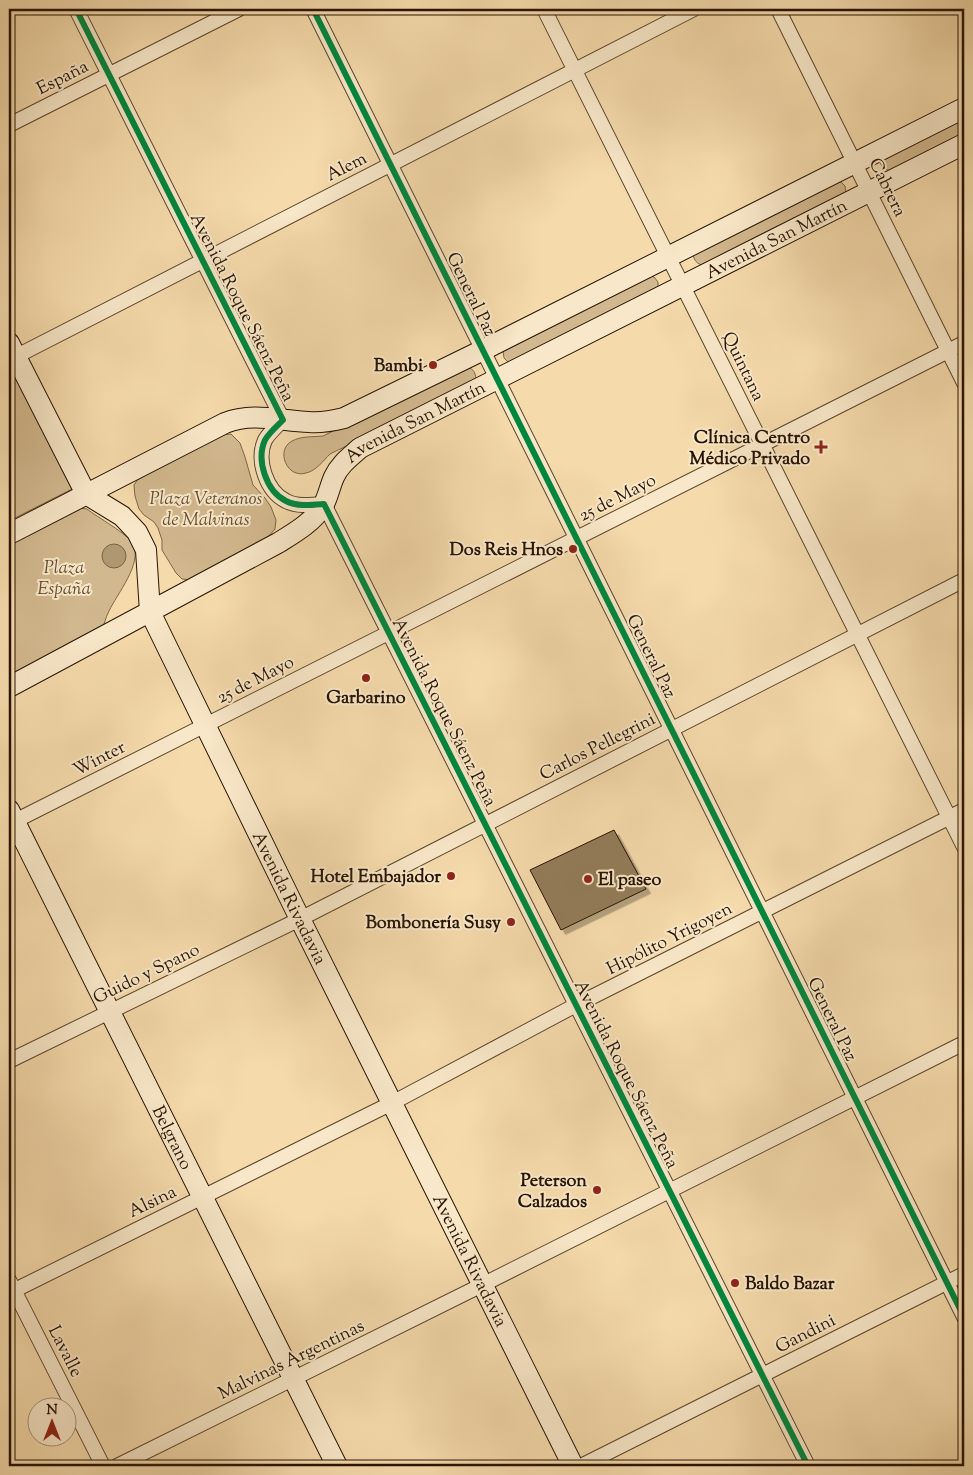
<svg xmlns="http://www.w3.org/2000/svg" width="973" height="1475" font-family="'Sorts Mill Goudy',serif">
<defs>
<filter id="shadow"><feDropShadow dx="4.5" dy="4.5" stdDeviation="0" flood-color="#0004"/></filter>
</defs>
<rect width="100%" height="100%" fill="#f5daab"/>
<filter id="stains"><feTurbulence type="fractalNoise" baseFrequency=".004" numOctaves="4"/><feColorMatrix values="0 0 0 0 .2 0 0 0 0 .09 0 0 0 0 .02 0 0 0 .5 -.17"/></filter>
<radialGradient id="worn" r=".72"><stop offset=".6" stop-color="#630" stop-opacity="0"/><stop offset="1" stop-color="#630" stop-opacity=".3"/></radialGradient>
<!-- green -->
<path fill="#d2b88e" stroke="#7d6648" d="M964,114V135L891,171C883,169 880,166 880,158Z
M834,181L841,182L845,186L846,193L703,266C697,263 694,261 693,254Z
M650,275L654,277L658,282V289L509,363L504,358L503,351Z
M10,367L72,489L9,521V368Z
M468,367C474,370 475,372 476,379L469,386L330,454C324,460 316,471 306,473C287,479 275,450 292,441C301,436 313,437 323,436L462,368Z
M231,434L240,443L245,457L253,485L265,498L271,507L276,520L275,529L267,538L192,580L182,579L176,573L162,550V540L158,528L154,522L144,515L139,509L135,496L134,485L138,479L219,435Z
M79,508L87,509C97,517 128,534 133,544C143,563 117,594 109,611C105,618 105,625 100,632L9,675V544Z"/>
<!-- water -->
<path fill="#af9772" stroke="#796345" d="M102 556a12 12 0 1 1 24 0a12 12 0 1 1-24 0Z"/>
<!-- building -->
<path fill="#937b5a" stroke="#281402" filter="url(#shadow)" d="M614,830L646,889L561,930L530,870Z"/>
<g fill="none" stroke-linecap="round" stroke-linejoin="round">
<defs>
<path id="minor" d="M76,9L283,420C277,426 269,433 265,440C256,460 266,491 286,501C297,507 312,505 324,504L808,1466
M313,9L964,1317
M544,9L964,847
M778,9L964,383
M9,125L239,9
M9,360L694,9
M9,824L964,343
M9,1061L300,919L964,580
M9,1280L103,1466
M9,1293L392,1103L576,1005L964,810
M117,1466L482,1285L964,1043
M581,1466L964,1274"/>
<g id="secondary">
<path id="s1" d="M9,343L86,494L122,516L137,532L146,550L150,612L300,919L573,1466"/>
<path d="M9,534L225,423C253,412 280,421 309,422C322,423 332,421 344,418L483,350L964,108"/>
<path id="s2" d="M9,687L278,543C294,533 312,523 323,506C328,497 330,486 334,477C340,464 350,457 360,448L964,144"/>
<path id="s3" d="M9,810L337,1466"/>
</g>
</defs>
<!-- minor casing -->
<use href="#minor" stroke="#5b462c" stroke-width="16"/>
<!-- secondary casing -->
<use href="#secondary" stroke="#281402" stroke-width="22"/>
<!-- minor -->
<use href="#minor" stroke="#f8e7c8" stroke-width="14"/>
<!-- secondary -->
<use href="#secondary" stroke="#f8e7c8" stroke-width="20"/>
<defs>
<path id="cycleway" d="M76,9L283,420C277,426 269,433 265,440C256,460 266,491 286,501C297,507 312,505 324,504L808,1466
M313,9L964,1317"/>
</defs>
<!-- cycleway casing -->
<use href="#cycleway" stroke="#f8e7c8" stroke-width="9"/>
<!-- cycleway -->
<use href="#cycleway" stroke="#00873e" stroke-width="6"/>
</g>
<!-- markers -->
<g fill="#8f2418" stroke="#f8e7c8" stroke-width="2">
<circle cx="433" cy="365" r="5"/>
<path d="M818.5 439.5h5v5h5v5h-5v5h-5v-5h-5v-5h5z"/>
<circle cx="573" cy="549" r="5"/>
<circle cx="366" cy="678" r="5"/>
<circle cx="451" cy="876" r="5"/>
<circle cx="588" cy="879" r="5"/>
<circle cx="511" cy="922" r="5"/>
<circle cx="597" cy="1190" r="5"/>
<circle cx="735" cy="1283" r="5"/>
</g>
<g text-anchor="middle" stroke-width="4" stroke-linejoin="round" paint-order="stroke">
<!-- street labels -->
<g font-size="18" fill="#281402" stroke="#f8e7c8">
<text transform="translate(62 77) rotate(-27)" y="6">España</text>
<text transform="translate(346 166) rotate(-27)" y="6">Alem</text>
<text transform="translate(888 187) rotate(64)" y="6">Cabrera</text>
<text dy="6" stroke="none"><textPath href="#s2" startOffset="900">Avenida San Martín</textPath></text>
<text transform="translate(472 294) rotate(64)" y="6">General Paz</text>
<text transform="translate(243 307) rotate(63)" y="6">Avenida Roque Sáenz Peña</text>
<text transform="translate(744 366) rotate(64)" y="6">Quintana</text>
<text dy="6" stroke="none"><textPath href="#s2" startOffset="495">Avenida San Martín</textPath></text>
<text transform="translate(617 497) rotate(-27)" y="6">25 de Mayo</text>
<text transform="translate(652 656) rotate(64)" y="6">General Paz</text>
<text transform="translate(255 679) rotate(-27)" y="6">25 de Mayo</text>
<text transform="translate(445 712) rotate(63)" y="6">Avenida Roque Sáenz Peña</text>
<text transform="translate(597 746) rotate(-27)" y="6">Carlos Pellegrini</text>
<text transform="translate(99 758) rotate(-27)" y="6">Winter</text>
<text dy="6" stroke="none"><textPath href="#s1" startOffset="634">Avenida Rivadavia</textPath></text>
<text transform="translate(669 938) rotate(-27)" y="6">Hipólito Yrigoyen</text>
<text transform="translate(146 973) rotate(-26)" y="6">Guido y Spano</text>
<text transform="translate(833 1019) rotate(64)" y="6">General Paz</text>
<text transform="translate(627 1074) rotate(63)" y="6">Avenida Roque Sáenz Peña</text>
<text dy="6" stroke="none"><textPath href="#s3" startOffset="366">Belgrano</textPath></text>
<text transform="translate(152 1201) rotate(-26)" y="6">Alsina</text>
<text dy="6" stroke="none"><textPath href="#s1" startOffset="1039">Avenida Rivadavia</textPath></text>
<text transform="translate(805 1333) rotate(-27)" y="6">Gandini</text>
<text transform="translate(66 1351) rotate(63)" y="6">Lavalle</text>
<text transform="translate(291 1359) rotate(-26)" y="6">Malvinas Argentinas</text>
</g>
<!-- poi labels -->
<g font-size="18" font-weight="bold" fill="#281402" stroke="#f8e7c8" text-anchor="end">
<text x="423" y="371">Bambi</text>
<text x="810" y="443">Clínica Centro<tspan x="810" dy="21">Médico Privado</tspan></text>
<text x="563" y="555">Dos Reis Hnos</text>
<text x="366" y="703" text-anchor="middle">Garbarino</text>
<text x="441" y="882">Hotel Embajador</text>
<text x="598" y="885" text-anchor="start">El paseo</text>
<text x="501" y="928">Bombonería Susy</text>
<text x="587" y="1186">Peterson<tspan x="587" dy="21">Calzados</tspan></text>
<text x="745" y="1289" text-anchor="start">Baldo Bazar</text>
</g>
<!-- park labels -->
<g font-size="18" font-style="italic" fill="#644d33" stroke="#f8e7c8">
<text x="206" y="504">Plaza Veteranos<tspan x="206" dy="21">de Malvinas</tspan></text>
<text x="64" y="573">Plaza<tspan x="64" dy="21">España</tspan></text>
</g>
</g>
<!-- margin -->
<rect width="973" height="1475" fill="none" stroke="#f5daab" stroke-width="30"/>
<rect x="10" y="10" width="953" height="1455" fill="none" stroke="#281402" stroke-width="2.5"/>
<rect x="15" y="15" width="943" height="1445" fill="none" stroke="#281402"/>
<!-- north arrow -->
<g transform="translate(52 1422)"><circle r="24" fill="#f8e7c8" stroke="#a59379"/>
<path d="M0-4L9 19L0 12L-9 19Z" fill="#8f2418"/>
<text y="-8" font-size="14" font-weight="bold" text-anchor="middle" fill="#281402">N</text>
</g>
<rect width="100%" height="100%" filter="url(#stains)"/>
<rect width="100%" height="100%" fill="url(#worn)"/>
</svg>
